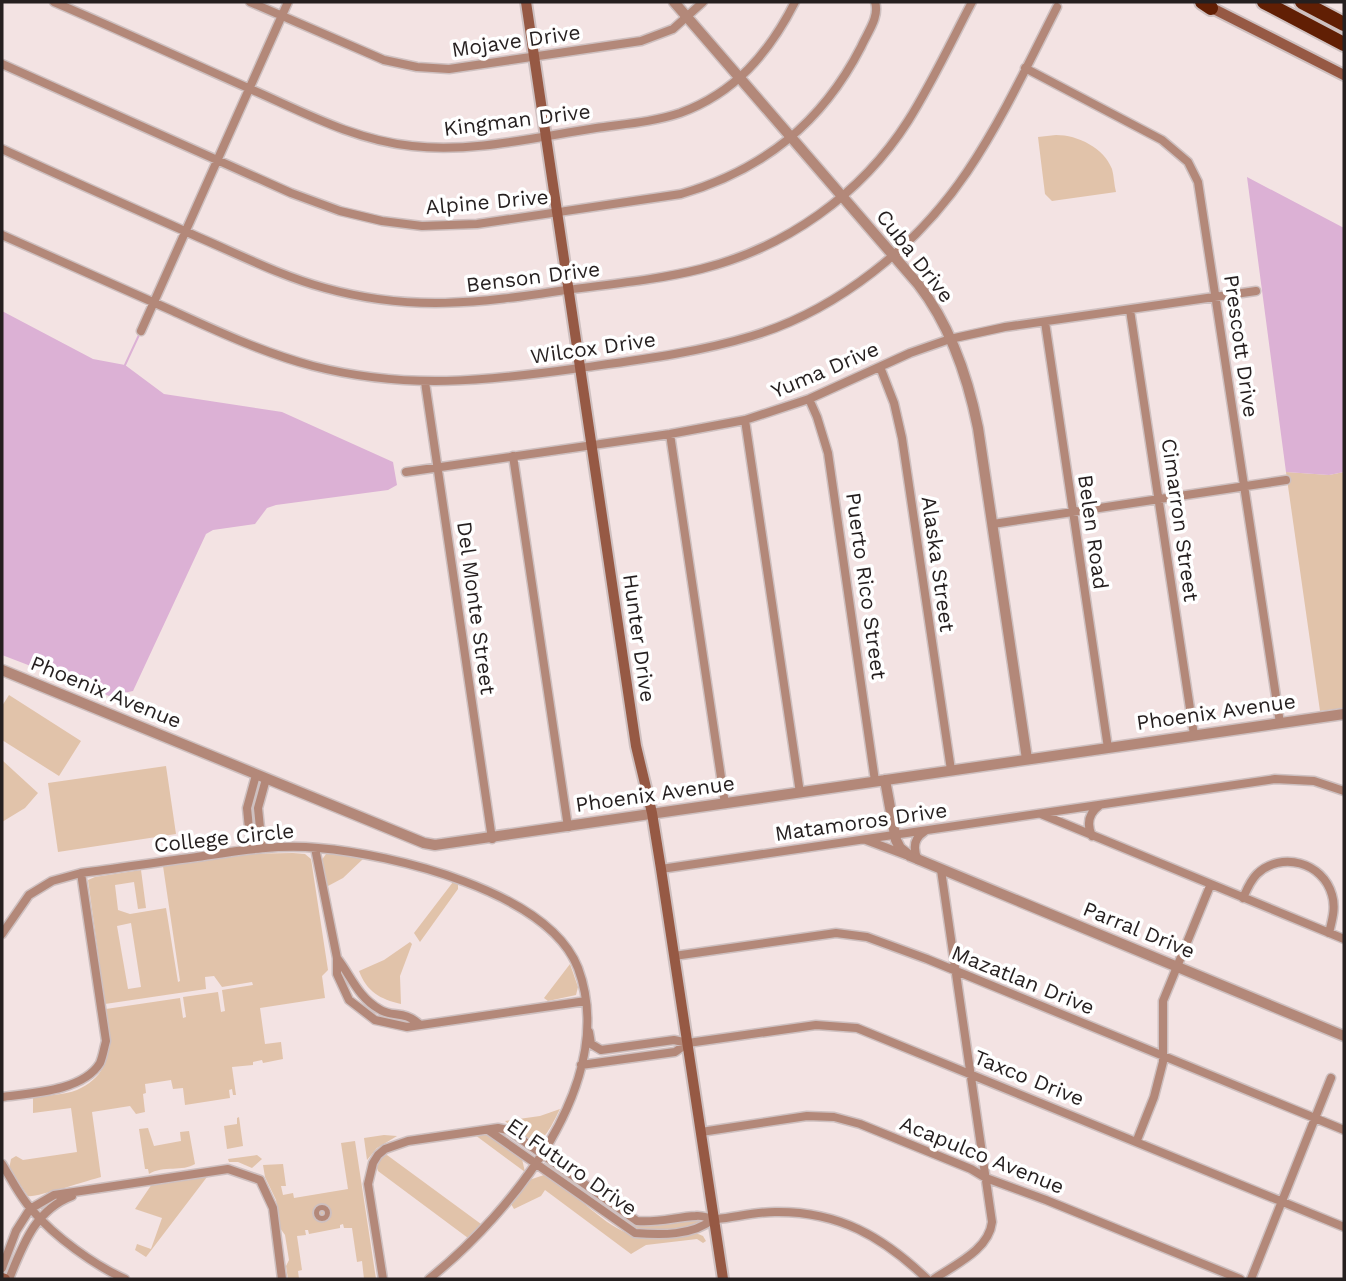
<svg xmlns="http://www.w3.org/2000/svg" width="1346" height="1281" font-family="'Work Sans',sans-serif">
<rect width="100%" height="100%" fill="#f3e3e3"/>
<!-- green -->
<path fill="#e1c3aa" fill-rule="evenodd" d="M1056,135C1078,135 1104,148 1112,169C1114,176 1114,185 1116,192L1052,201L1045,194L1038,137Z
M1286,472L1329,475L1344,472V708L1320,711Z
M9,695L81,741L59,776L2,740V706Z
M2,760L38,793L25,808L2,822Z
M166,766L176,834L58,852L48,783Z
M293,853L305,854L311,859L328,970L322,976L325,998L260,1008L265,1044L281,1042L283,1059L263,1063L262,1060L253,1062V1065L232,1067L236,1095H233L232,1089L229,1090L230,1098L185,1105L183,1088L173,1089L171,1080L145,1084L146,1093L143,1094L145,1112L136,1114L130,1106L92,1112L101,1177C89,1180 35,1198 28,1196L9,1169L11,1159L16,1156L23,1160L77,1152L71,1108L33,1113V1098C47,1095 64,1095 77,1090C114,1074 111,1042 106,1009L180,998L183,1018L186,1017L183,997L218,992L221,1012L225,1011L222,990L253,985L252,982L222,987L214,976L205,977L206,989L105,1004L88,880L95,877L141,870L146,908L138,909L134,882L115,885L118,910L130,914L166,908L178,982L180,981L163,866L244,854ZM131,923L141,987L128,989L117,926Z
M332,853L363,859L343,878L328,886L325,885L321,861L326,854Z
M453,882L458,884V889L420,942L414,933Z
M410,942L412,944L400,976L401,1004C380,999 367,992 359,971L384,960Z
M570,964L578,987L576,995L548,1001L544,998Z
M560,1109C541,1147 539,1150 505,1121L540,1116Z
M239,1117L243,1146L227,1149L224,1126L237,1124V1118Z
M148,1128L154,1146L181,1141L180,1132L189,1131L195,1164C183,1172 163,1165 149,1174L148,1169H145L139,1129Z
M489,1134L522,1159L525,1172L475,1135Z
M384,1135L397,1136L377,1148L367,1160L364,1138Z
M355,1141L376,1279H364L362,1261L357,1262L352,1228H344L343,1224L340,1225V1228L309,1234L308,1230H305L306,1235L297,1236L302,1270L298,1271L299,1279H288L286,1266L289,1260L285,1235L280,1228L276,1200L265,1177L263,1165L283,1164L286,1186H281L283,1195L293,1193L294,1198L348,1189L341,1143Z
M257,1155L262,1159L252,1168L238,1162H229L228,1159Z
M387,1155L481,1224L468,1238L378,1171L376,1165L383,1156Z
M547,1163L617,1214L636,1224L655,1226L701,1219L702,1222C685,1228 655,1233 637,1228C614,1222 567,1181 546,1165Z
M544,1175C575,1190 597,1221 629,1234C653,1245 680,1225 703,1236L706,1241L703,1243L697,1239L646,1245L631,1254L545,1190L541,1196L514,1209L511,1204L529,1180Z
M207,1177L146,1257L135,1250L137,1244L151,1249L162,1218L135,1209L152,1184Z"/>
<!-- water -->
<path fill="#dcb1d5" d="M1247,177L1344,228V472L1329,475L1286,472Z
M2,311L93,359L125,365L164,394L282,412L393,462L397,485L388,490L276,505L267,508L255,524L213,530L206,534L133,691L109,696L2,655Z"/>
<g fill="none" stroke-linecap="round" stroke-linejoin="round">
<!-- stream -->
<path stroke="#dcb1d5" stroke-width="2" d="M125,365L139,335"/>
<defs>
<path id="pedestrian" d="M316.5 1213a5.5 5.5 0 1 1 11 0a5.5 5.5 0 1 1-11 0Z"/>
<path id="minor" d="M54,2C119,30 183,59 248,88C301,111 353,140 412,146C473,153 536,137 596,128C624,124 653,122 680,113C735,93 769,53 795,2
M250,2L384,60L417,67L449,69L641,41L673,29L703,2
M2,64L291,193L340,211L382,221L422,226L477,224L681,194C763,170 822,123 861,47C867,33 880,17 875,2
M1025,68L1162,140L1188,162L1198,182L1280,723
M2,149C67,179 133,208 198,237C240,255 281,276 325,288C411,312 479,303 566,290C611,284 657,280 701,269C785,248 861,195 908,121C932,83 951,42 972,2
M2,235C59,260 116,286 173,311C219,332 264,353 313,366C407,390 486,381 580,368C638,360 696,353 752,336C838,310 917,246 967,172C1002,120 1029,62 1057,7
M1130,310L1194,735
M1045,322L1108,748
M141,331L288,2
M880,367L894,403L902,438L951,770
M425,382L492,839
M809,399L817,417L828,453L875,781
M745,420L800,793
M670,434L725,804
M513,456L568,827
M406,472L670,434L745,420L809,399L910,353L950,339L1005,327L1256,291
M993,524L1286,480
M1041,814L1344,939
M1092,836C1086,823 1089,813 1100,805
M866,840L906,855
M262,848L258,808L266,779
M315,848L337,958V974L349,1000L375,1020L407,1027L586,1001
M251,849L247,808L256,775
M918,860C913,849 913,839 924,832
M661,869L1275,779L1314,781L1344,791
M1243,898C1247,889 1250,881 1257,874C1281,851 1323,862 1332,895C1336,908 1332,920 1329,933
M2,934L29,895L52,881L81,873C120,868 158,862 197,857C237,851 277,844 318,848C391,854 548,891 578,968C620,1081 511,1213 429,1279
M674,956L836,933L867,937L927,959L1344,1130
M337,958C351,976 358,997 379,1009C392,1018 404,1010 419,1024
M589,1032L591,1044L601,1050L674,1040L688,1043L816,1025L857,1028L1344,1227
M581,1065L675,1052L688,1043
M2,1097C32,1093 83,1091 100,1063C103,1056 104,1048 106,1041L81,873
M488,1130L635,1233C660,1235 693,1236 713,1219
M701,1132L807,1116L834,1117L860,1124L971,1169L986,1178L1046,1200L1240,1279
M1137,1140L1154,1097L1163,1062V1001L1210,886
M2,1164C12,1180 20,1197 32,1210C55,1237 94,1265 125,1279
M2,1268L16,1231L30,1209L54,1195L228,1169L260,1180L273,1208L282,1279
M9,1279C23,1245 35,1210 72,1196
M383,1279L368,1184L373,1163L378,1155L385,1149L408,1141L498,1128L508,1130L637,1221C658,1223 676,1217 696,1216C703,1215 709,1219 717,1219C736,1217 756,1212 775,1212C839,1211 883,1237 927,1279
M934,1279C954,1265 989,1250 992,1222L941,870
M1251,1279L1331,1078"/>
<path id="tertiary" d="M674,2L918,284C950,325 968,378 978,428L1027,759
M2,670L424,843L435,845L1344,714
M885,780L896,840L900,848L910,856L1344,1036"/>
<path id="secondary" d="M526,2L636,746L652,813L661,869L723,1279
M1206,5L1344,75
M2,1278L5,1279"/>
<path id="motorway" d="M1202,2L1211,8
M1264,2L1344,44
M1302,2L1344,24"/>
</defs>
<!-- pedestrian casing -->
<use href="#pedestrian" stroke="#cec0c0" stroke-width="9"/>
<!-- minor casing -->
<use href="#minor" stroke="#cec0c0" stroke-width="11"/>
<!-- tertiary casing -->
<use href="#tertiary" stroke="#cec0c0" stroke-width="13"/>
<!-- secondary casing -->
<use href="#secondary" stroke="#cec0c0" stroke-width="14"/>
<!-- motorway casing -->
<use href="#motorway" stroke="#cec0c0" stroke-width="18"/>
<!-- pedestrian -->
<use href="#pedestrian" stroke="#b38879" stroke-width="5"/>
<!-- minor -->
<use href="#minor" stroke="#b38879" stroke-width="8"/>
<!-- tertiary -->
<use href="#tertiary" stroke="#b38879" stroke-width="10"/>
<!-- secondary -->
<use href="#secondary" stroke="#965944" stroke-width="10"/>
<!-- motorway -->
<use href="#motorway" stroke="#611f04" stroke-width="14"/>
</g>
<g text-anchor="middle" stroke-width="7" stroke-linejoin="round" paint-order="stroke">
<!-- street labels -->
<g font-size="21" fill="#251f1f" stroke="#fff">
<text transform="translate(516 41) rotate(-8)" y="7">Mojave Drive</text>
<text transform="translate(517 120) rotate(-7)" y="7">Kingman Drive</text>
<text transform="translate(487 202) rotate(-5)" y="7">Alpine Drive</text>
<text transform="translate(915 256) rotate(52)" y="7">Cuba Drive</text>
<text transform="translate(533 277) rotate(-7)" y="7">Benson Drive</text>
<text transform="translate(1241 346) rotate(82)" y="7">Prescott Drive</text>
<text transform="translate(593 348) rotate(-8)" y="7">Wilcox Drive</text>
<text transform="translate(825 370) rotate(-23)" y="7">Yuma Drive</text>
<text transform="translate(1180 520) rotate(82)" y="7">Cimarron Street</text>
<text transform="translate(1093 532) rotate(82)" y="7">Belen Road</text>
<text transform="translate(938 564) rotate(82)" y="7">Alaska Street</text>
<text transform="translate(866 586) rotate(82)" y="7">Puerto Rico Street</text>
<text transform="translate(476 608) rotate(82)" y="7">Del Monte Street</text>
<text transform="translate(639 638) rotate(82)" y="7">Hunter Drive</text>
<text transform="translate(106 692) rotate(22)" y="7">Phoenix Avenue</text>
<text transform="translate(1216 712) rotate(-8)" y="7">Phoenix Avenue</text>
<text transform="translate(655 794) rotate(-8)" y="7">Phoenix Avenue</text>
<text transform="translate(861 822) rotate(-8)" y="7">Matamoros Drive</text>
<text transform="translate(224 838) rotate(-6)" y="7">College Circle</text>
<text transform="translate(1139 930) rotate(22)" y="7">Parral Drive</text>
<text transform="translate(1023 980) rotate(22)" y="7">Mazatlan Drive</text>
<text transform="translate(1029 1078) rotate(22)" y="7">Taxco Drive</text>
<text transform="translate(982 1155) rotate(22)" y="7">Acapulco Avenue</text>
<text transform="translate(572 1167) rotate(35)" y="7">El Futuro Drive</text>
</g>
</g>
<!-- border -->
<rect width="1346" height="1281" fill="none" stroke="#251f1f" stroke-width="7"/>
</svg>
